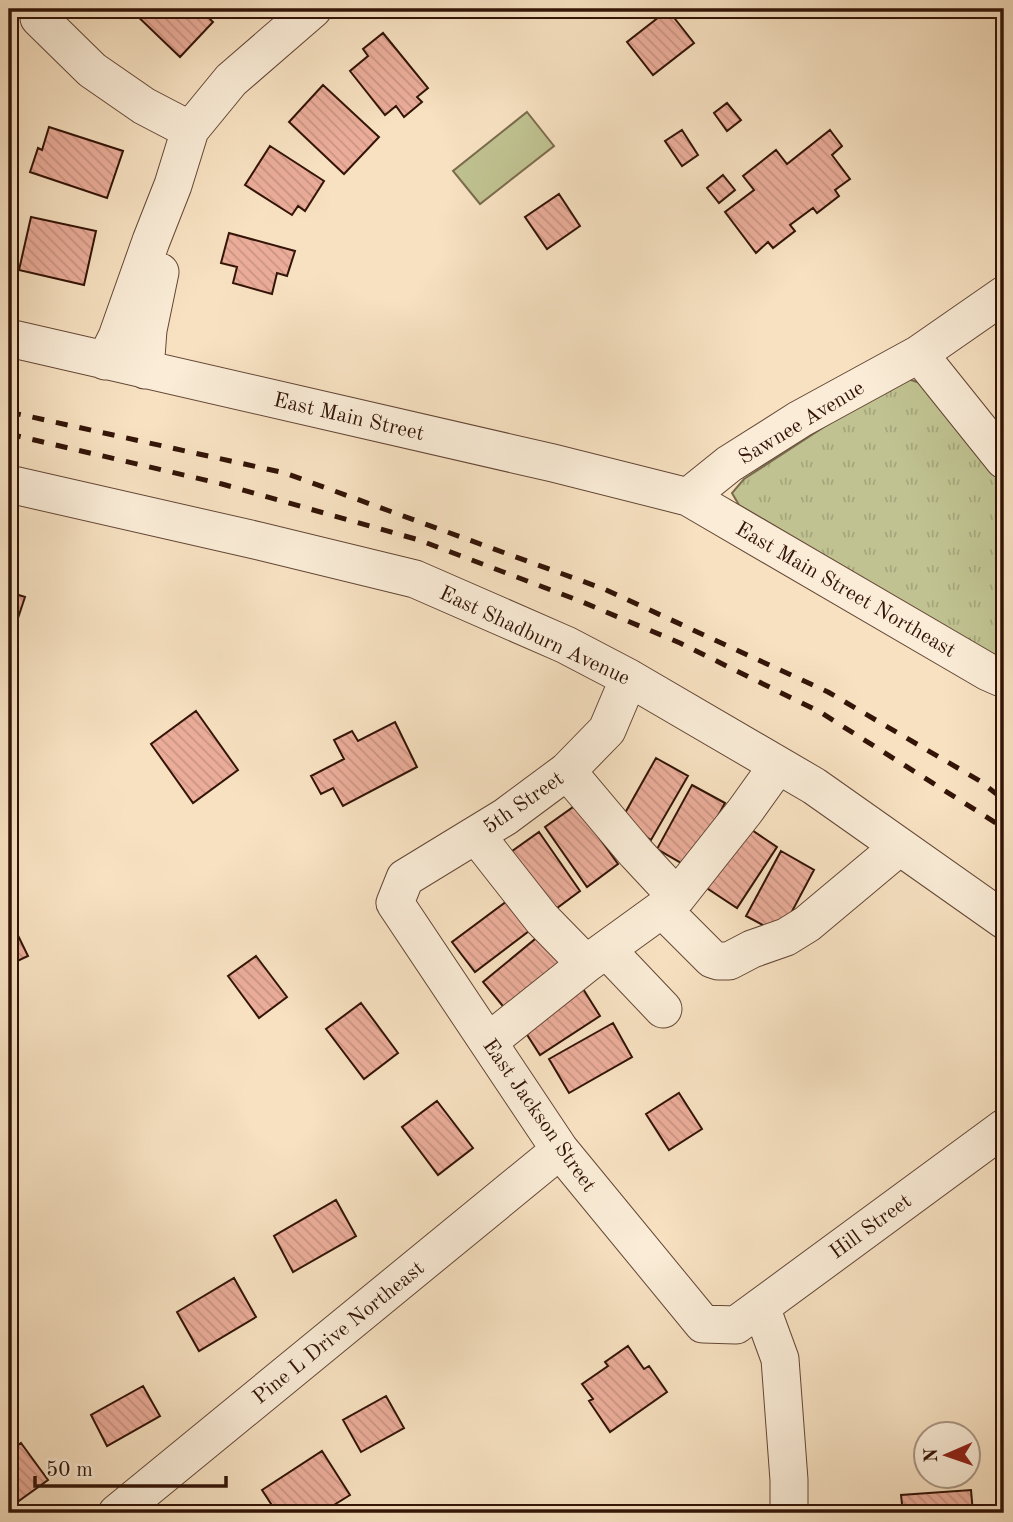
<svg xmlns="http://www.w3.org/2000/svg" width="1013" height="1522" font-family="'Old Standard TT',serif">
<defs>
<pattern id="park-tufts" width="24" height="20" patternUnits="userSpaceOnUse" patternTransform="scale(1.75)"><rect width="24" height="20" fill="#c0c291"/><path d="M3 7l-1-3M5 7V3M7 7l1-3M15 17l-1-3M17 17v-4M19 17l1-3" fill="none" stroke="#a5a67c"/></pattern>
<pattern id="building-back-hatch" width="6" height="6" patternUnits="userSpaceOnUse" patternTransform="scale(1.75)"><rect width="6" height="6" fill="#ebad9a"/><path d="M-1 5l2 2M0 0l6 6M5-1l2 2" fill="none" stroke="#ca9483"/></pattern>
</defs>
<rect width="100%" height="100%" fill="#f7e1c1"/>
<filter id="stains"><feTurbulence type="fractalNoise" baseFrequency=".00286" numOctaves="4"/><feColorMatrix values="0 0 0 0 .2 0 0 0 0 .09 0 0 0 0 .02 0 0 0 .5 -.17"/></filter>
<radialGradient id="worn" r=".72"><stop offset=".6" stop-color="#630" stop-opacity="0"/><stop offset="1" stop-color="#630" stop-opacity=".3"/></radialGradient>
<!-- grass -->
<path fill="#c0c291" stroke="#7a6b4c" stroke-width="2" d="M527,112L554,146L480,204L453,171Z"/>
<!-- park -->
<path fill="url(#park-tufts)" stroke="#7a6b4c" stroke-width="2" d="M896,380H911L933,387L1004,476V663L739,505L732,493L744,479Z"/>
<!-- building -->
<path fill="url(#building-back-hatch)" stroke="#331407" stroke-width="2" d="M130,9H200L213,22L180,57Z
M668,10L694,43L653,75L627,42Z
M383,33L428,88L417,97L422,102L404,117L396,106L385,115L350,71L368,56L363,49Z
M323,85L379,137L344,174L289,122Z
M727,103L741,120L727,131L714,113Z
M49,127L123,151L107,198L30,172L38,148L42,150Z
M682,130L698,155L682,166L665,141Z
M830,130L842,146L832,155L850,179L835,190L839,196L817,213L813,208L790,225L795,231L773,248L768,242L756,253L725,212L754,190L743,176L776,150L787,164Z
M270,146L324,181L305,211L298,206L292,215L245,185Z
M723,175L735,190L719,203L707,188Z
M559,194L580,226L547,249L525,217Z
M31,217L96,231L84,285L19,270Z
M229,233L295,251L287,276L277,273L272,294L233,283L237,267L221,263Z
M9,592L25,597L13,633L9,631Z
M196,711L238,770L193,803L151,744Z
M395,722L417,767L343,806L333,788L321,794L311,776L344,759L334,740L352,731L358,741Z
M656,758L688,776L651,840L620,822Z
M692,785L725,803L690,868L657,849Z
M576,805L618,864L587,887L545,827Z
M746,826L777,847L737,908L705,887Z
M539,832L580,891L549,914L508,854Z
M781,851L814,870L780,934L746,916Z
M511,898L533,928L475,972L452,942Z
M9,917L28,956L9,965Z
M540,935L564,964L507,1011L483,982Z
M256,956L287,997L259,1018L228,976Z
M580,984L600,1016L540,1055L519,1022Z
M361,1003L398,1053L364,1079L326,1029Z
M613,1023L632,1057L569,1093L549,1059Z
M679,1093L702,1129L669,1150L646,1114Z
M437,1101L473,1148L438,1175L402,1127Z
M336,1200L356,1236L293,1272L274,1236Z
M234,1278L256,1317L199,1351L177,1312Z
M628,1346L644,1369L649,1366L667,1392L610,1432L589,1401L593,1399L582,1384L608,1366L605,1362Z
M143,1386L160,1416L107,1446L91,1415Z
M386,1396L404,1428L361,1452L343,1420Z
M21,1443L48,1480L9,1508V1452Z
M322,1451L350,1495L321,1513H277L262,1490Z
M971,1490L973,1513H903L901,1495Z"/>
<g fill="none" stroke-linecap="round" stroke-linejoin="round">
<defs>
<path id="minor" d="M39,18L92,70L144,106L190,130
M9,338L553,463L688,497L988,672L1004,679
M919,354L1004,460
M105,361L117,337L151,241L173,185L190,130L231,80L313,9
M145,370L148,330L160,272
M9,484L259,541L415,579L566,645L629,678L814,786L1004,920
M688,497L729,464L800,419L919,354L1004,295
M629,678L607,730L567,771L505,817L405,878L395,903L560,1150L703,1324L736,1325L1004,1128
M567,771L636,853L677,897L745,811L778,765
M476,835L542,919L586,964L488,1042
M662,909L712,959L718,961H729L752,949L786,937L807,924L899,847
M607,950L663,1009
M586,964L662,909L677,897
M761,1307L780,1359L789,1480V1513
M117,1513L560,1150"/>
</defs>
<!-- minor casing -->
<use href="#minor" stroke="#644736" stroke-width="39"/>
<!-- minor -->
<use href="#minor" stroke="#faecd7" stroke-width="37"/>
<!-- rail -->
<path stroke="#331407" stroke-width="5" stroke-dasharray="12 12" stroke-linecap="butt" d="M9,412L285,473L604,589L828,692L980,781L1004,800
M9,434L222,484L419,540L580,601L680,643L820,712L1004,828"/>
</g>
<g text-anchor="middle" stroke-width="6" stroke-linejoin="round" paint-order="stroke">
<!-- street labels -->
<g font-size="21" fill="#331407" stroke="#faecd7">
<text transform="translate(349 416) rotate(13)" y="7">East Main Street</text>
<text transform="translate(801 422) rotate(-31)" y="7">Sawnee Avenue</text>
<text transform="translate(846 589) rotate(30)" y="7">East Main Street Northeast</text>
<text transform="translate(535 635) rotate(25)" y="7">East Shadburn Avenue</text>
<text transform="translate(523 802) rotate(-35)" y="7">5th Street</text>
<text transform="translate(540 1115) rotate(55)" y="7">East Jackson Street</text>
<text transform="translate(870 1226) rotate(-36)" y="7">Hill Street</text>
<text transform="translate(338 1332) rotate(-39)" y="7">Pine L Drive Northeast</text>
</g>
</g>
<!-- margin -->
<rect width="1013" height="1522" fill="none" stroke="#f7e1c1" stroke-width="35"/>
<rect x="10" y="10" width="992" height="1501" fill="none" stroke="#331407" stroke-width="3.5"/>
<rect x="18" y="18" width="978" height="1487" fill="none" stroke="#331407" stroke-width="2"/>
<!-- north arrow -->
<g transform="translate(947 1455) rotate(268)"><circle r="33" fill="#faecd7" stroke="#aa9684" stroke-width="2"/>
<path d="M0-5L12 26L0 18L-12 26Z" fill="#8f2418"/>
<text y="-10" font-size="19" font-weight="bold" text-anchor="middle" fill="#331407">N</text>
</g>
<!-- scale -->
<path d="M35 1476v10h191v-10" fill="none" stroke="#331407" stroke-width="3.5"/>
<text x="46" y="1476" font-size="21" fill="#331407" stroke="#faecd7" stroke-width="5" paint-order="stroke">50 m</text>
<rect width="100%" height="100%" filter="url(#stains)"/>
<rect width="100%" height="100%" fill="url(#worn)"/>
</svg>
